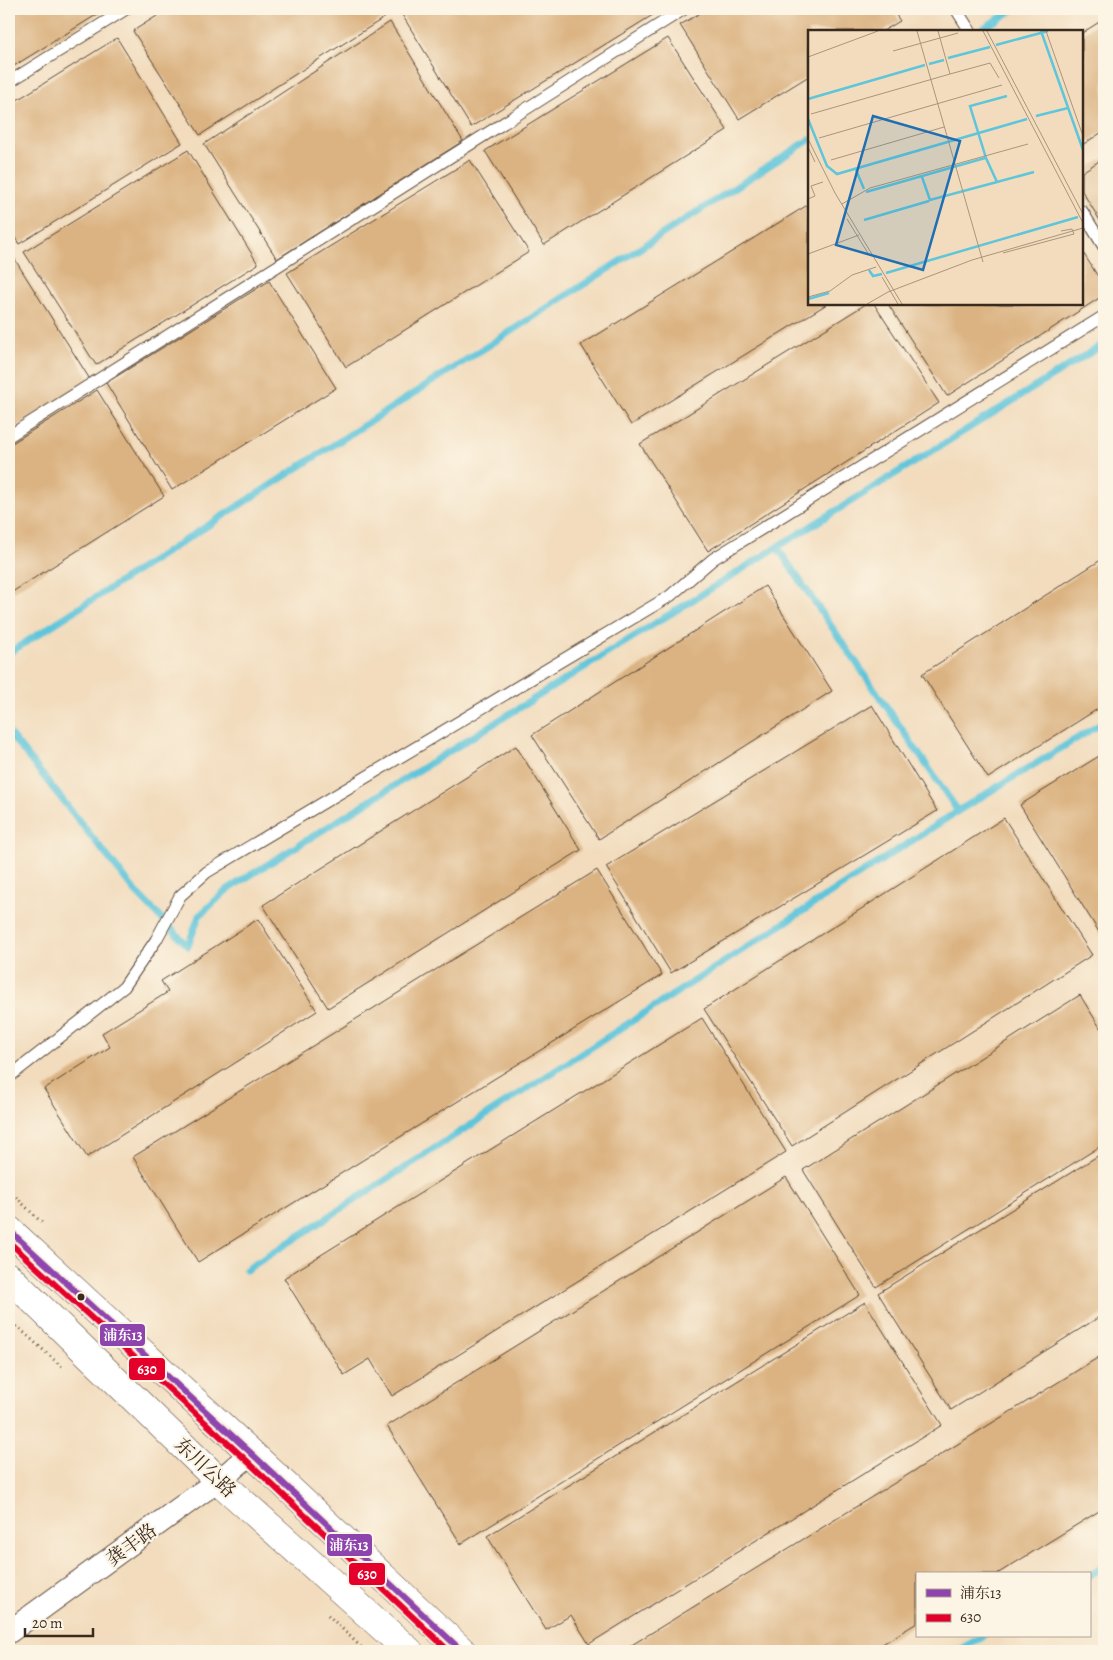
<svg xmlns="http://www.w3.org/2000/svg" width="1113" height="1660" font-family="Alegreya,'Noto Serif SC',serif">
<rect width="100%" height="100%" fill="#fcf5e5"/>
<filter id="ink" filterUnits="userSpaceOnUse"><feTurbulence type="fractalNoise" baseFrequency=".02" numOctaves="2"/><feDisplacementMap in="SourceGraphic" scale="10" xChannelSelector="R" yChannelSelector="G"/><feConvolveMatrix kernelMatrix="1 2 1 2 8 2 1 2 1" color-interpolation-filters="sRGB"/></filter>
<filter id="wash" filterUnits="userSpaceOnUse"><feTurbulence type="fractalNoise" baseFrequency=".0096" numOctaves="4" result="noise"/><feDisplacementMap in="SourceGraphic" scale="20" xChannelSelector="R" yChannelSelector="G"/><feGaussianBlur stdDeviation="1.12" result="paint"/><feColorMatrix in="noise" values="0 0 0 0 0 0 0 0 0 0 0 0 0 0 0 0 0 1.4 0 .05"/><feComposite in="paint" operator="in"/></filter>
<g filter="url(#wash)">
<rect width="100%" height="100%" fill="#f2dcbd"/>
<g fill="none" stroke-linecap="round" stroke-linejoin="round">
<!-- stream -->
<path stroke="#5ec5da" stroke-width="7" d="M979,31L1014,9
M777,547L958,811L1104,722
M9,653L809,140
M9,733L135,891L188,946L199,916L228,889L1104,344
M246,1270L958,811
M1089,1576L1104,1566
M957,1651L983,1636"/>
</g>
<g id="blocks">
<!-- building -->
<path fill="#dbb382" d="M9,9H99L101,12L9,69Z
M168,9H382L387,16L200,135L133,31Z
M407,9H654L656,13L471,127L401,13Z
M707,9H892L900,21L883,31H809V76L739,119L680,25Z
M1104,19V131L1082,145V33Z
M390,22L463,141L277,259L204,144Z
M117,38L182,143L19,244L9,228V105Z
M668,38L727,130L544,245L485,151Z
M188,150L258,264L96,365L24,252Z
M1104,158V227L1082,191V172Z
M470,160L529,252L346,367L287,273Z
M809,204V304H827L631,425L581,345Z
M9,250L91,381L9,432Z
M1082,251L1104,286V295L947,396L888,304H1082Z
M269,281L336,388L172,490L106,383Z
M866,304H874L939,403L708,551L640,444Z
M97,390L164,496L9,594V445Z
M1104,558V705L988,778L922,674Z
M765,586L832,691L599,839L532,735Z
M872,705L937,811L671,973L606,867Z
M516,746L581,850L328,1008L263,905Z
M1104,753V940L1020,805Z
M1004,818L1092,955L792,1146L704,1009Z
M597,870L662,975L198,1262L133,1157Z
M258,919L317,1011L87,1157L44,1089L110,1047L102,1033L168,992L161,981Z
M1080,995L1104,1034V1144L876,1287L803,1170Z
M702,1018L786,1152L392,1396L370,1359L344,1375L284,1278Z
M1104,1152V1314L951,1410L878,1293Z
M786,1177L860,1295L461,1544L387,1426Z
M865,1302L942,1425L589,1644L571,1615L546,1630L487,1536Z
M1104,1354V1508L997,1574H917V1623L871,1651H634L630,1646Z"/>
</g>
</g>
<g filter="url(#ink)">
<use href="#blocks" fill-opacity="0" stroke="#564536" stroke-width="1"/>
<g fill="none" stroke-linecap="round" stroke-linejoin="round">
<defs>
<path id="lane" d="M956,9L970,31
M9,82L126,9
M1082,211L1104,247
M9,436L684,9
M9,1077L124,987L156,940L180,896L207,872L670,596L713,559L1104,316"/>
<path id="street" d="M9,1632L202,1492L219,1481L251,1453"/>
<path id="primary" d="M9,1230L251,1453L462,1651
M9,1277L219,1481L409,1651"/>
</defs>
<!-- lane casing -->
<use href="#lane" stroke="#564536" stroke-width="13"/>
<!-- street casing -->
<use href="#street" stroke="#564536" stroke-width="24"/>
<!-- primary casing -->
<use href="#primary" stroke="#564536" stroke-width="29"/>
<!-- path -->
<path stroke="#564536" stroke-width="3" stroke-dasharray="1 4" stroke-linecap="butt" d="M9,1190L42,1223
M9,1319L62,1367
M328,1615L365,1651"/>
<!-- lane -->
<use href="#lane" stroke="#fff" stroke-width="11"/>
<!-- street -->
<use href="#street" stroke="#fff" stroke-width="22"/>
<!-- primary -->
<use href="#primary" stroke="#fff" stroke-width="28"/>
<defs>
<path id="bus-1" d="M9,1230L251,1453L462,1651"/>
<path id="bus-2" d="M9,1242L245,1459L449,1651"/>
</defs>
<!-- bus-1 casing -->
<use href="#bus-1" stroke="#fcf5e5" stroke-width="10"/>
<!-- bus-2 casing -->
<use href="#bus-2" stroke="#fcf5e5" stroke-width="10"/>
<!-- bus-1 -->
<use href="#bus-1" stroke="#8e44ad" stroke-width="6"/>
<!-- bus-2 -->
<use href="#bus-2" stroke="#e4002b" stroke-width="6"/>
</g>
</g>
<!-- markers -->
<circle fill="#3b2a1e" stroke="#fcf5e5" stroke-width="2" cx="81" cy="1297" r="4.5"/>
<g text-anchor="middle" stroke-width="4.5" stroke-linejoin="round" paint-order="stroke">
<!-- street labels -->
<g font-size="19" fill="#3b2a1e" stroke="#fcf5e5">
<text transform="translate(206 1467) rotate(44)" y="7">东川公路</text>
<text transform="translate(131 1544) rotate(-36)" y="7">龚丰路</text>
</g>
</g>
<!-- overview -->
<g transform="translate(808 30)">
<rect width="275" height="275" fill="#f2dcbd"/>
<path fill="none" stroke="#5ec5da" stroke-width="2.5" d="M233,1L275,120M188,15L240,1M140,28L182,17M121,34L136,30M199,66L162,76L178,128L189,152L226,142M0,69L117,35M228,86L260,78M0,89L19,136L29,144L219,89M48,140L56,159M114,147L122,170L189,152M58,162L177,128M56,190L121,171M61,240L65,246L74,244M78,243L270,187M0,269L21,263"/>
<path fill="none" stroke="#a9957d" stroke-width="1" d="M109,1L175,232M175,1L275,193M179,1L275,184M238,1L275,106M85,21L150,3M0,27L70,1M142,44L182,33L191,48M3,84L142,44L130,1M11,108L194,55M0,109L27,163L94,274M0,117L7,132M23,130L136,97M0,169L7,166L3,156L15,152M34,174L62,158L220,114M39,189L61,225M195,223L266,204L264,199L253,201M0,224L51,205M74,247L90,274M0,267L22,261L44,245L68,237M59,274L80,262L164,230L275,198"/>
<path fill="#1f6fb2" fill-opacity="0.15" stroke="#1f6fb2" stroke-width="2.5" d="M65,86L152,111L115,240L28,215Z"/>
<rect width="275" height="275" fill="none" stroke="#3b2a1e" stroke-width="2.5"/>
</g>
<g stroke="#fcf5e5" stroke-width="2">
<rect x="99" y="1323" width="47" height="24" rx="5" fill="#8e44ad"/>
<rect x="128" y="1357" width="38" height="24" rx="5" fill="#e4002b"/>
<rect x="326" y="1533" width="47" height="24" rx="5" fill="#8e44ad"/>
<rect x="348" y="1562" width="38" height="24" rx="5" fill="#e4002b"/>
</g>
<g font-size="14" text-anchor="middle" font-weight="bold" fill="#fff">
<text x="123" y="1340">浦东13</text>
<text x="147" y="1374">630</text>
<text x="349" y="1550">浦东13</text>
<text x="367" y="1579">630</text>
</g>
<!-- margin -->
<rect width="1113" height="1660" fill="none" stroke="#fcf5e5" stroke-width="30"/>
<!-- legend -->
<rect x="916" y="1572" width="175" height="65" fill="#fcf5e5" stroke="#afa495"/>
<rect x="926" y="1589" width="25" height="8" fill="#8e44ad" stroke="#afa495"/>
<text x="960" y="1598" font-size="15" fill="#3b2a1e">浦东13</text>
<rect x="926" y="1614" width="25" height="8" fill="#e4002b" stroke="#afa495"/>
<text x="960" y="1622" font-size="15" fill="#3b2a1e">630</text>
<!-- scale -->
<path d="M25 1628v8h68v-8" fill="none" stroke="#3b2a1e" stroke-width="2.5"/>
<text x="32" y="1628" font-size="15" fill="#3b2a1e" stroke="#fcf5e5" stroke-width="4" paint-order="stroke">20 m</text>
</svg>
